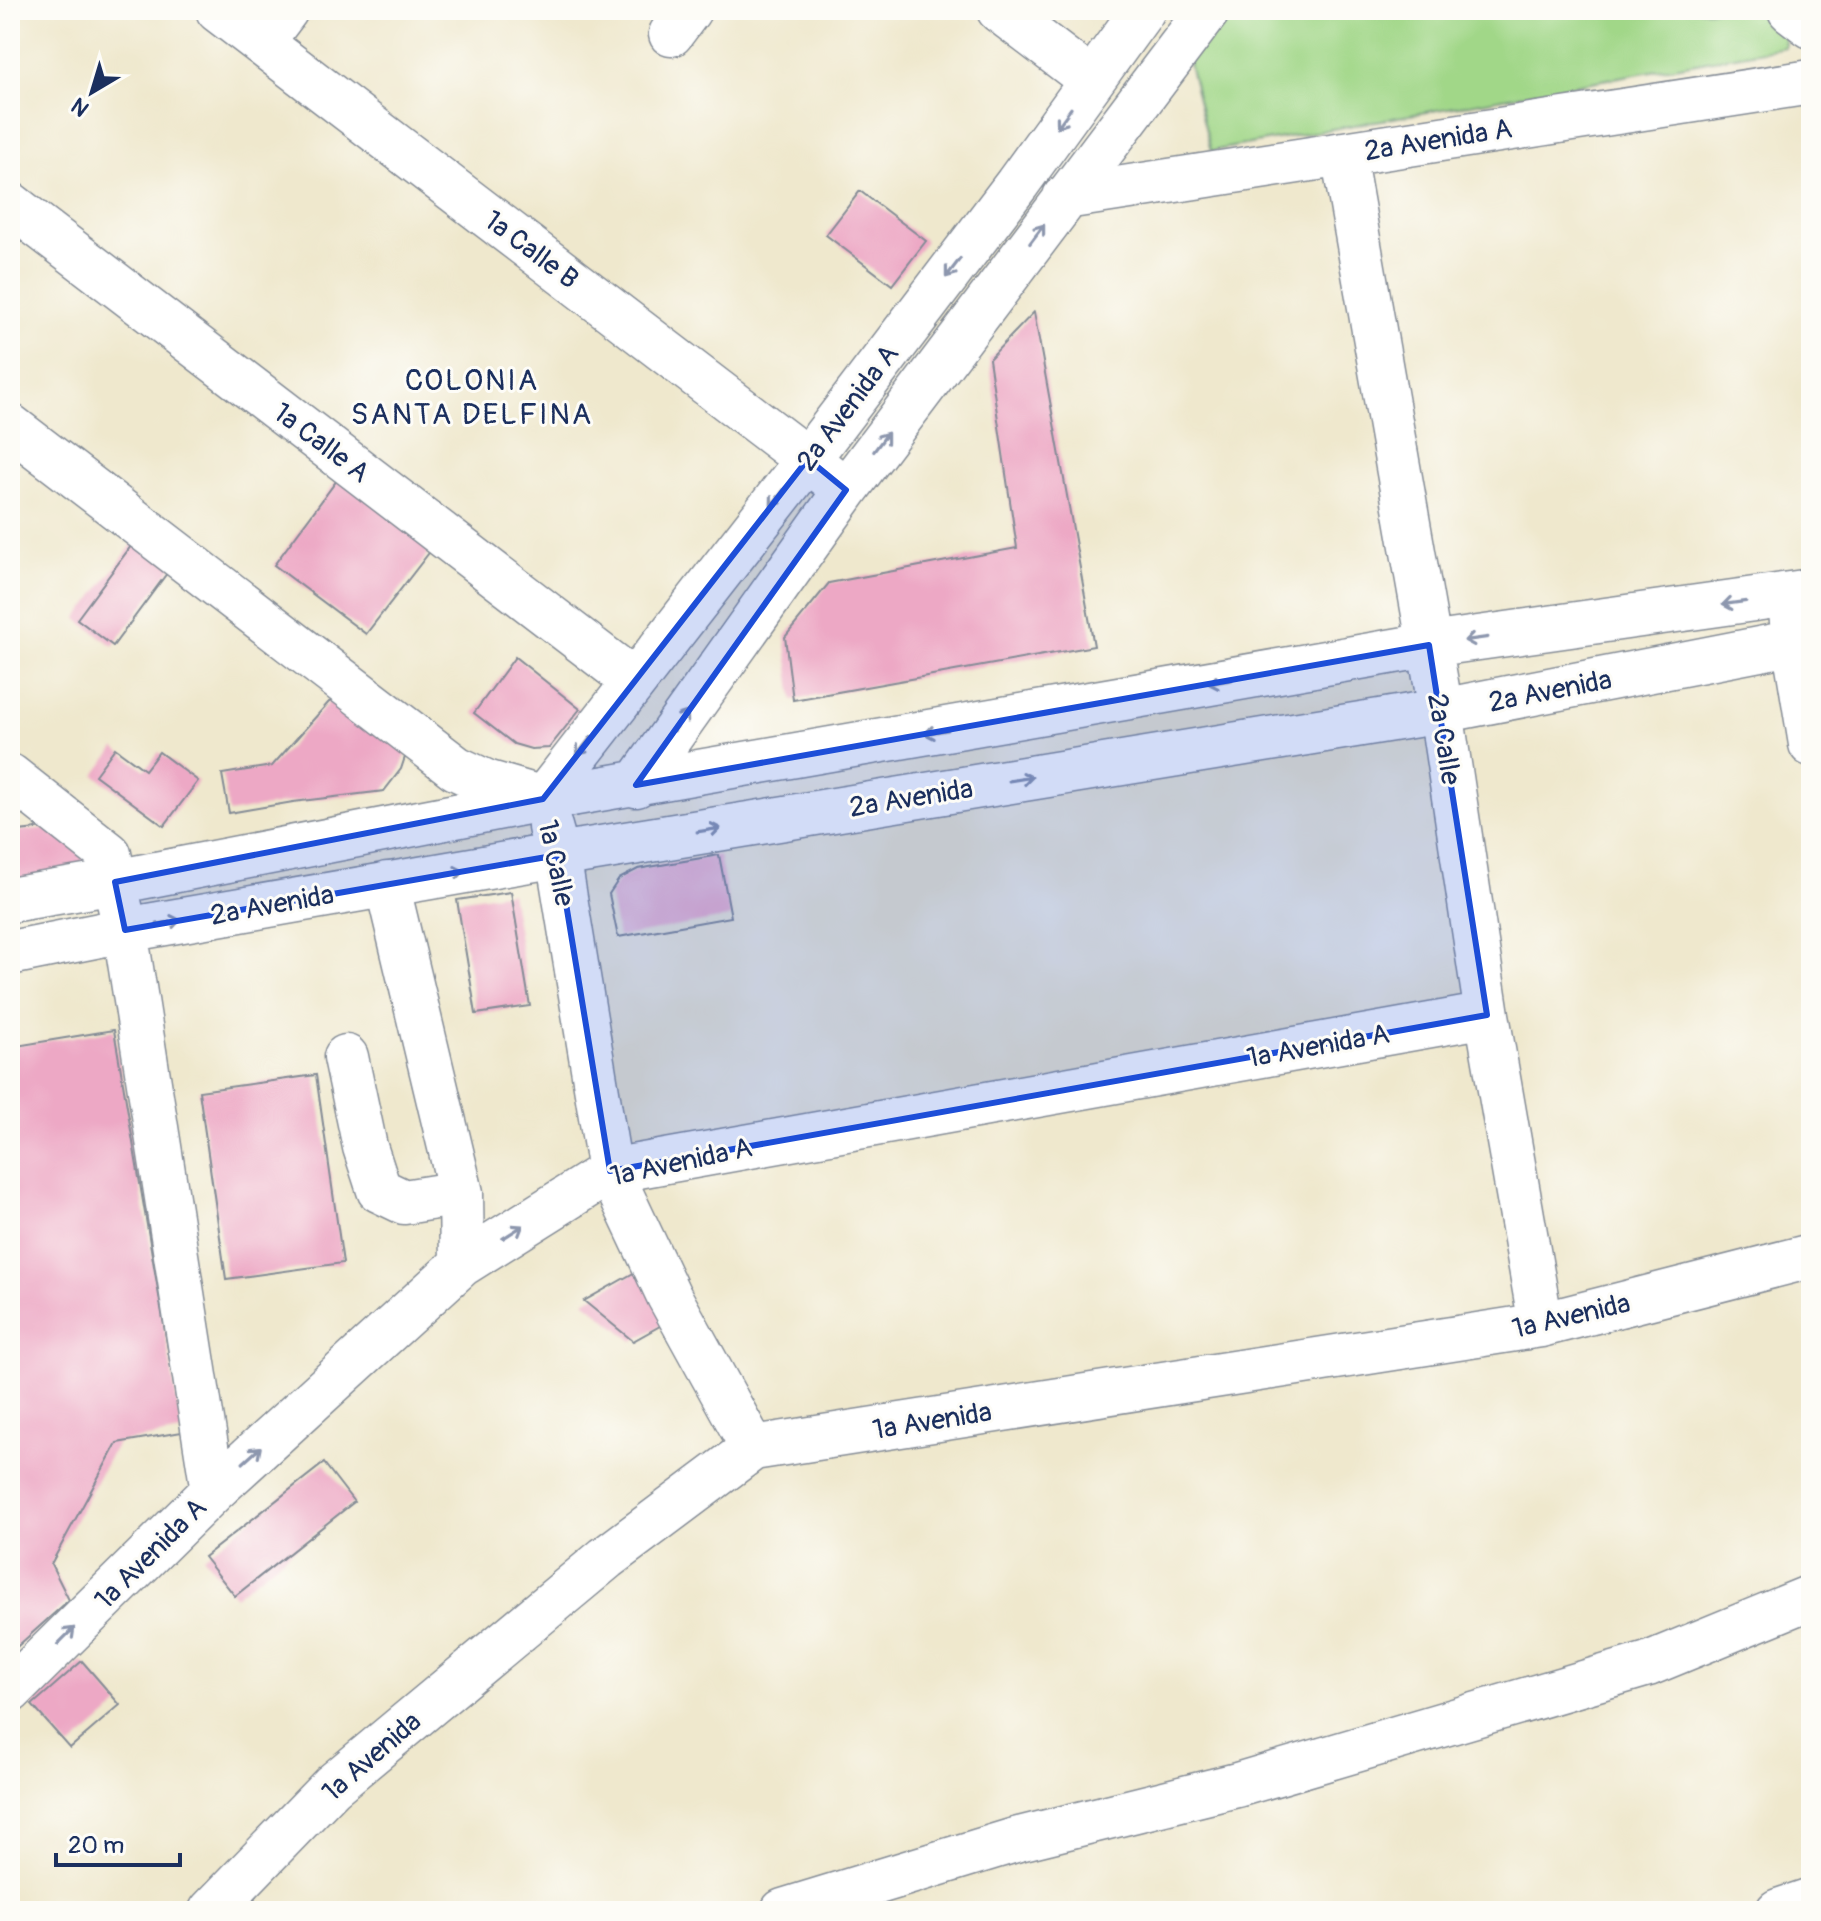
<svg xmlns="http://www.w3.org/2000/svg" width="1821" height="1921" font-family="Pangolin,sans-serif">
<rect width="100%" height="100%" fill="#fdfcf7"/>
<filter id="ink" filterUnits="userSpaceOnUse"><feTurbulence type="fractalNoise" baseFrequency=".0125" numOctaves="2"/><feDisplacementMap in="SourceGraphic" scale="16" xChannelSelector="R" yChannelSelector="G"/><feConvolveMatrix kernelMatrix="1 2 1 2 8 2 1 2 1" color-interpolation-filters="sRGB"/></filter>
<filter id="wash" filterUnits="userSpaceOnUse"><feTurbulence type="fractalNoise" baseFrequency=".006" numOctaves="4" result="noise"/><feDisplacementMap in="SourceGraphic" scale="32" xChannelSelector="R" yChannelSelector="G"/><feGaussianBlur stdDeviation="1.8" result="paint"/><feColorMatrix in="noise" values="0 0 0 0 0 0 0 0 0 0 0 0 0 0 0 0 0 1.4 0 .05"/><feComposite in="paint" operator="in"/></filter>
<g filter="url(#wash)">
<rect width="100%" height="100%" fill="#efe8cd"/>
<!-- green -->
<path fill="#a1d788" stroke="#5e8373" stroke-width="2" d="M1211,10H1783L1785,47L1211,151L1184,44Z"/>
<g id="blocks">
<!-- building -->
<path fill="#eda8c5" d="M860,191L926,241L892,285L826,235Z
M1034,312L1094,646L793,700L785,637L829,583L1017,548L989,359Z
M346,468L442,536L366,634L274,565Z
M140,534L176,561L113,646L77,619Z
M515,657L580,709L549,748L531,749L514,744L474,713Z
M360,697L407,751L401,769L384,791L293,802L229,813L222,774L272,766L329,702Z
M115,748L145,770L159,752L198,781L164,826L95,775Z
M55,827L94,869L10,885V832Z
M719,855L731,917L618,937L609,894L619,879L638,869Z
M511,892L530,1006L476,1014L457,900Z
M114,1030L182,1432L117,1443L51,1564L69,1600L10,1653V1047Z
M316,1075L343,1263L226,1279L199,1091Z
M646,1266L676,1317L633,1341L584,1301Z
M324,1463L354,1502L235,1596L204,1557Z
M82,1661L120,1705L70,1748L32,1705Z"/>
</g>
</g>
<g filter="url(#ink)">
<use href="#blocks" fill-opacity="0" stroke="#858c96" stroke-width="2"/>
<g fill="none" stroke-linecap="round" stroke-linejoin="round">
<defs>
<path id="minor" d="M218,10L831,478
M999,10L1091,80
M1790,10L1811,26
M671,34L689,10
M261,43L286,10
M1343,154L1441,711L1487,1015L1541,1325
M1065,197L1811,82
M10,204L634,681
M10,426L456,768L486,782L537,797
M1791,612L1794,641L1811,744
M10,776L109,854L125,930L213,1491
M636,785L846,490L1208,10
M543,799L808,459L1017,184L1143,10
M550,827L558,855L610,1171L669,1296L753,1448
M387,884L461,1193L462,1264
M10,900L115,882L543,799L1429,645L1811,591
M10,953L125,930L558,855L1441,711L1811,639
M346,1057L365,1147L379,1190L404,1202L461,1193
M10,1691L213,1491L462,1264L610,1171L1487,1015
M211,1911L332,1786L606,1558L753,1448L1541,1325L1811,1256
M783,1911L1015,1840L1237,1785L1648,1664L1811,1597
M1778,1911L1811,1900"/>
</defs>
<!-- minor casing -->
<use href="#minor" stroke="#858c96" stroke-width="47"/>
<!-- minor -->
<use href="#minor" stroke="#fff" stroke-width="44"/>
</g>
<!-- one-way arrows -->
<defs><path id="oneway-shaft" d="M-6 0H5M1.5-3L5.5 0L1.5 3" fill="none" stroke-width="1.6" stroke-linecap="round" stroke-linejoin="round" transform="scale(2)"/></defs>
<g stroke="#8d97ae">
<use href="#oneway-shaft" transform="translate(1064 118) rotate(126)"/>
<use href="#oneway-shaft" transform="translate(1037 234) rotate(-53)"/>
<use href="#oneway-shaft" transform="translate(953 268) rotate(127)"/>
<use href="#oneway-shaft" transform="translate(881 442) rotate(-53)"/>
<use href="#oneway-shaft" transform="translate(778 497) rotate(128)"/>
<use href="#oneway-shaft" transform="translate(1734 603) rotate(172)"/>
<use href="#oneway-shaft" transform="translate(1476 639) rotate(172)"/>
<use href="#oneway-shaft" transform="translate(1220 682) rotate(170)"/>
<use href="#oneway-shaft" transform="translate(681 721) rotate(-55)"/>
<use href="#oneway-shaft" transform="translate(936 732) rotate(170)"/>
<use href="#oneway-shaft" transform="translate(584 746) rotate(128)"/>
<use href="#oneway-shaft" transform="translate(1021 779) rotate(-9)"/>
<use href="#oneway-shaft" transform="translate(709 830) rotate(-9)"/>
<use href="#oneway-shaft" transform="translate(453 873) rotate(-10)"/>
<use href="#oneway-shaft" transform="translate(169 922) rotate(-10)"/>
<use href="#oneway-shaft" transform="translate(513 1232) rotate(-32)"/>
<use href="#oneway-shaft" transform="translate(252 1455) rotate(-42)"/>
<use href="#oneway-shaft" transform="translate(66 1636) rotate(-45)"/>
</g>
</g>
<!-- marked area -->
<path fill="#1d4ed8" fill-opacity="0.2" stroke="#1d4ed8" stroke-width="6" stroke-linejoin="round" d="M808,459L846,490L636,785L1429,645L1487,1015L610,1171L558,855L125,930L115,882L543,799Z"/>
<g text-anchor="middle" stroke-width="6" stroke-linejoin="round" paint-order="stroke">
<!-- street labels -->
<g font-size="28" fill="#1b2f5e" stroke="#fdfcf7">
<text transform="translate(1438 139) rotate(-9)" y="10">2a Avenida A</text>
<text transform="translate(532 249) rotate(37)" y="10">1a Calle B</text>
<text transform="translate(847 407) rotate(-53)" y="10">2a Avenida A</text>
<text transform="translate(322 442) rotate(37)" y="10">1a Calle A</text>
<text transform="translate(1550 690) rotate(-11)" y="10">2a Avenida</text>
<text transform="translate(1445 739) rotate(81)" y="10">2a Calle</text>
<text transform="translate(911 797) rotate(-9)" y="10">2a Avenida</text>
<text transform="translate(557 863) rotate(78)" y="10">1a Calle</text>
<text transform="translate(272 904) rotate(-10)" y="10">2a Avenida</text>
<text transform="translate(1318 1045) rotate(-10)" y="10">1a Avenida A</text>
<text transform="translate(681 1161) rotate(-12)" y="10">1a Avenida A</text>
<text transform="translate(1571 1315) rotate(-13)" y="10">1a Avenida</text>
<text transform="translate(932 1420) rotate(-9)" y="10">1a Avenida</text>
<text transform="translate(150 1553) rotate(-45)" y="10">1a Avenida A</text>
<text transform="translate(371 1756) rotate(-41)" y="10">1a Avenida</text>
</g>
<!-- neighbourhood labels -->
<g font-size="30" letter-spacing="2" fill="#1b2f5e" stroke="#fdfcf7">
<text x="472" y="390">COLONIA<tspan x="472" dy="34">SANTA DELFINA</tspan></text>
</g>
</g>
<!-- margin -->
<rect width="1821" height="1921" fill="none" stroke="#fdfcf7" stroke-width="40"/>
<!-- north arrow -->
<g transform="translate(92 92) rotate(218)" stroke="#fdfcf7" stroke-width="6" paint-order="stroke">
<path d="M0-6L14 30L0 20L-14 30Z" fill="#1b2f5e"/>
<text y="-12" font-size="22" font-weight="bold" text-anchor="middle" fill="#1b2f5e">N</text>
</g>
<!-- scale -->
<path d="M56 1853v12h124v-12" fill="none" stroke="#1b2f5e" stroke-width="4"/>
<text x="68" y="1853" font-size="24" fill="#1b2f5e" stroke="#fdfcf7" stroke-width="6" paint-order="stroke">20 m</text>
</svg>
